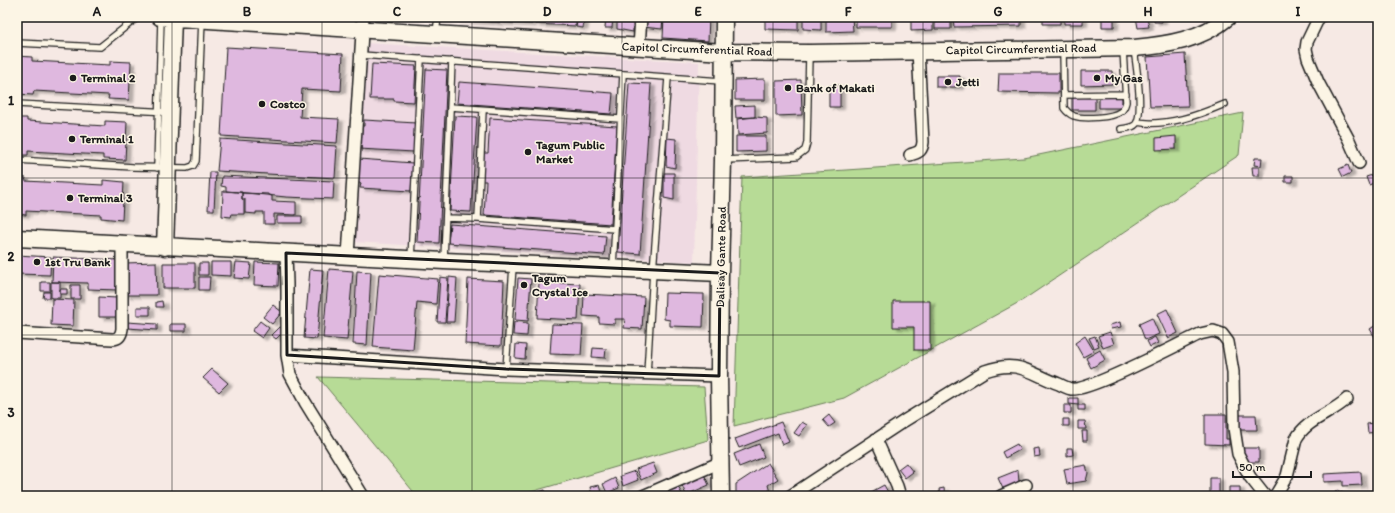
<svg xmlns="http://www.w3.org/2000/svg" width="1395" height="513" font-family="Itim,sans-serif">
<defs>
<filter id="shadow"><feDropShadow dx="4.5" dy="2.5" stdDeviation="1" flood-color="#0004"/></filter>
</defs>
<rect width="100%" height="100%" fill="#f6e9e4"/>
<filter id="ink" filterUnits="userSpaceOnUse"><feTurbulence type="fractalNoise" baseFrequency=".025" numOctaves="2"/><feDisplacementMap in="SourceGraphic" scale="8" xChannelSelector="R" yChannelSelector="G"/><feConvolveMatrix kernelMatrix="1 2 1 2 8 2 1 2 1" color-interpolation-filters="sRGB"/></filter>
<g filter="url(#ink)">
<!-- built -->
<path fill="#efdae2" d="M364,43L699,62L694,262L353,242Z"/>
<!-- green -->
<path fill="#b7db96" stroke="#6a7c59" d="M1243,113L1239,155L1023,300L844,398L734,426L742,177L1024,158Z
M318,377L704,387L708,440L517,496H417Z"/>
<!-- building -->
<path fill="#dfb8df" stroke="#1c1c1c" filter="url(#shadow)" d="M455,17H491V22L455,20Z
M493,17H533L532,24L492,22Z
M536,17H576V26L535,24Z
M578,17H585L583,28L576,27Z
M606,17H613L612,28H605Z
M617,17H633V32L617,29Z
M644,17H663L662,29L643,27Z
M664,17H709L708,41L663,38Z
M765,17H798V30L765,29Z
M803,17H821V30L803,29Z
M826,17H852L853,31L826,32Z
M856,17H892V27H856Z
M911,17H933V30L911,31Z
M935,17H951V29H935Z
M953,17H1021V26L954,27Z
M1043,17H1060V24H1043Z
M1064,17H1083V24H1064Z
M1102,17H1114V27H1102Z
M1136,17H1147L1149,27L1138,28Z
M1154,17H1162V22H1154Z
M226,47L343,54L341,91L302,89L300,117L339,119L337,143L221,136Z
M1185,54L1188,106L1150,107L1147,57Z
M17,56L32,57V61L110,65V61L131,62L129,100L108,99L109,95L34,91L33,95L17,94Z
M372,64L416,66L414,102L394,101V99H370Z
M426,69L447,70L439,243L417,242Z
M1081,71H1112V84L1081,85Z
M999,73H1059V93L998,92Z
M936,76H960V87H936Z
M765,79V100H735V80Z
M801,80L802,115L776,116V81Z
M459,82L613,93L611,114L457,103Z
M629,83L651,84L640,254L618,252Z
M840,85V107H829V86Z
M1072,97L1095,98V110H1072Z
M1099,97H1122V108H1099Z
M755,105V117L736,118L735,106Z
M455,116L477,117L471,212L450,211Z
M755,117L767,118V133L738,135L737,119Z
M17,118H27V121L105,126V121L127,122L125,160L103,159V155L28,151V155H17Z
M490,118L617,126L611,224L484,215L486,181H482L484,153H488Z
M364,120L416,123L414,152L359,149L360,126H364Z
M736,136H766V151L736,152Z
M1176,136V149L1156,150V138Z
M667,138L676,139L675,168L666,166Z
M220,139L337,146L335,178L217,171Z
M1255,158H1262L1261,166L1254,165Z
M359,159L413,163L411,191L360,188L361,183H357Z
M1348,165L1351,173L1343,177L1339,169Z
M1252,167H1259V176H1253Z
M210,172H216L214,210H208Z
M664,173H674V200L664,198Z
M1378,173V181L1369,185L1366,177Z
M222,176L334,181L333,199L286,197L226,191V187L221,186Z
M1285,176H1293V182H1285Z
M17,177L26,178L25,181L103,185V180L124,182L122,220L101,218V215L26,211V215L17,214Z
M223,191L242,192V199L244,200V214H232L231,217L222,216Z
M242,193L268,194V195L272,196V201L296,202V215L274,214V224H264V212H256V214L245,213V199H242Z
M277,216H302V223H277Z
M450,224L606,236L604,255L448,243Z
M17,255L51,257L50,275L17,274Z
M53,257L119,260L118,290L88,289V283L52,282Z
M156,262L157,295H125V263Z
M211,262H231V276L211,275Z
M236,262L251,263L249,279L234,278Z
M255,262L279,263L278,286L254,285Z
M163,263H195V288H163Z
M199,263H208V275H199Z
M310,269L323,270L317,339L304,338Z
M329,269L353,271L347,340L323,338Z
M357,271L371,272L367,345L353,344Z
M379,274L438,279L436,304L417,302L413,350L373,347Z
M199,277H210L209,290H199Z
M440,277L448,278L445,322H437Z
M449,277L457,278L454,322H446Z
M518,278L531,279L528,321L515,320Z
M468,279L504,281L501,346L465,344Z
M41,282H50V291H41Z
M51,282H60V298H51Z
M539,282L580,284L578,320L537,318Z
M71,285H80V299H71Z
M60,289H67V294H60Z
M44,292H50V298H43Z
M665,293L704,294L703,327L670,326V320L664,319Z
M584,294L644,297L642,329L624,328L625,319H615V324L599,323V317L583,316Z
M99,297L117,298V317H99Z
M52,299L74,300L73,326L51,325Z
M162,301L163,307H156V302Z
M893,301H930V350H914V327H893Z
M273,305L282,312L272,324L263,317Z
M137,307H150V315H137Z
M1167,309L1178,333L1168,338L1157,314Z
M1152,318L1159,334L1145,340L1139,324Z
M260,321L269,328L262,338L252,331Z
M127,322L157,324V330L127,328Z
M514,322L528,323L527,336L513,335Z
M1120,322L1121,327L1111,329L1110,325Z
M170,324H186V331H170Z
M552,324L583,325L581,355L550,354Z
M1376,325L1378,329V338L1376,339L1370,329Z
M279,327L284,331L276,339L271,335Z
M1110,332L1114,344L1103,348L1098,336Z
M1085,336L1094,351L1083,357L1075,343Z
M1095,336L1099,346L1094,348L1089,338Z
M1155,337L1158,343L1150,347L1147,341Z
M516,344L526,345L525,359L515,358Z
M593,348L606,349L605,358L592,357Z
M1100,350L1105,360L1091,368L1086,358Z
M212,369L228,383L219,392L203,378Z
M1069,398H1078V405L1069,404Z
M1064,405H1071V413H1064Z
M1078,405H1085V410H1078Z
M1205,414H1226V439H1229V445L1205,444Z
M829,415L835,423L829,427L823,420Z
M1237,415H1256L1257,430H1237Z
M1063,419H1069V426H1063Z
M1078,421H1085L1086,429H1078Z
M781,422L789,442L782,445L778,433L739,448L735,439Z
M802,422L807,425L799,436L794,433Z
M1378,422V432L1368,433L1367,424Z
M1082,431H1087V441H1083Z
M759,444L764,457L739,467L734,454Z
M1017,444L1020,450L1005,458L1002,452Z
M1039,448L1040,456L1034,457L1033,449Z
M1067,448H1072L1073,455L1067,456Z
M1242,448H1259V462H1242Z
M653,463L657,473L641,480L636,469Z
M768,463L778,479L768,485L771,496H736V484Z
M906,463L913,472L905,478L898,469Z
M1086,465L1088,473L1086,481L1067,484L1064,469Z
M1018,470L1019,482L1003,489L998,478Z
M635,471L638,480L623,486L620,476Z
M1361,472L1362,485L1343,486V481L1324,482V474Z
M704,474L709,485L686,495L681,483Z
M615,478L619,488L607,493L603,484Z
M1210,478H1219V496H1210Z
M599,485L602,496H592L590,487Z
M677,485L682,494L679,496H659Z
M884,485L889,494L886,496H873L871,492Z
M1229,487H1240V496H1229Z
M944,488L945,496H940L939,489Z
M545,490L547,496H527Z
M1337,490L1348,496H1333Z
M1241,494H1254V496H1241Z"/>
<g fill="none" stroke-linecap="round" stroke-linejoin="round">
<defs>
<path id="service" d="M436,33L438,17
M17,43L100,47L138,17
M1063,51L1064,108C1067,112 1069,114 1074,116C1083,119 1112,118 1120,112C1124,110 1125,106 1126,102L1123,50
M361,55L721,81
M1064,95L1126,94
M17,104L169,112
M450,107L620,119
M1137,122C1166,127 1199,115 1225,104
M1121,129C1126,128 1133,128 1136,124C1144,112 1136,64 1134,49
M17,160L133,167L187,168L193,166L196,161L202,20
M724,160L796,157L805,150L807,143L809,55
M157,168L161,19
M446,218L478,219L615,229
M478,219L483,110
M411,259L421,59
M444,259L452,61
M613,267L623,74
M506,369L513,266
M647,374L653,271L668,78"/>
<path id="minor" d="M1319,17L1307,42L1306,49L1308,58L1318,82L1349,140L1359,163
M639,47L641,17
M910,155C918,152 922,152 923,142L918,51
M286,253L287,284V355L290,374L305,402L363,496
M348,256L363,17
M17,333L112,339C118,339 121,336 122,329V244
M287,355L506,369L719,376
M876,439L897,486L900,496
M643,496L721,462
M790,496L904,421L985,371C1019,359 1029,373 1059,384C1063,386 1067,388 1071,389C1089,392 1178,344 1200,334L1213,331L1222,334L1228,342L1233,372L1234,428L1238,454L1250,477L1265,496
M1001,496L1026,485
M1275,496L1287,476L1296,439C1307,419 1331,414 1347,399"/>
<path id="secondary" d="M160,17L724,52L809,53L1134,48C1168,45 1201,40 1228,17
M17,238L444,261L720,273
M165,247L173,18
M721,496L719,376L720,273L723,160L724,17"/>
</defs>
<!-- service casing -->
<use href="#service" stroke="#1c1c1c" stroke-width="8"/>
<!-- minor casing -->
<use href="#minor" stroke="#1c1c1c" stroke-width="14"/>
<!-- secondary casing -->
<use href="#secondary" stroke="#1c1c1c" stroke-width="19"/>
<!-- service -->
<use href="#service" stroke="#fcf5e5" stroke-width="5.5"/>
<!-- minor -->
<use href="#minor" stroke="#fcf5e5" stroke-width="11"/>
<!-- secondary -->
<use href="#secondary" stroke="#fcf5e5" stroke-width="16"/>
</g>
</g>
<!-- marked area -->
<path fill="none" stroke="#1c1c1c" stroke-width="3" stroke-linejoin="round" d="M286,253L720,273L719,376L506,369L287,355Z"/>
<!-- grid -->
<path fill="none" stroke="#1c1c1c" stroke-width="1" stroke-opacity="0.55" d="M172,17V496M322,17V496M472,17V496M622,17V496M773,17V496M923,17V496M1073,17V496M1223,17V496M17,178H1378M17,335H1378"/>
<!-- markers -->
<g fill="#1c1c1c" stroke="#fcf5e5" stroke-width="1.5">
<circle cx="73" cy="78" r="4"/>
<circle cx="1097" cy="78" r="4"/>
<circle cx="948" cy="82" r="4"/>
<circle cx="788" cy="88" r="4"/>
<circle cx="262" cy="104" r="4"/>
<circle cx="72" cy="139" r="4"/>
<circle cx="528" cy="152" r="4"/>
<circle cx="70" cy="198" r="4"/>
<circle cx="37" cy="262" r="4"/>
<circle cx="524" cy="285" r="4"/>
</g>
<g text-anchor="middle" stroke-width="3" stroke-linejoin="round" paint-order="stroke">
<!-- street labels -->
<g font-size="12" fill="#1c1c1c" stroke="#fcf5e5">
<text transform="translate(697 49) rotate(2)" y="4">Capitol Circumferential Road</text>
<text transform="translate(1021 49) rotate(-1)" y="4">Capitol Circumferential Road</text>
<text transform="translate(721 257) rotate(-89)" y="4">Dalisay Gante Road</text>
</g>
<!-- poi labels -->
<g font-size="12" font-weight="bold" fill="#1c1c1c" stroke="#fcf5e5" text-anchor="start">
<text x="81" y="82">Terminal 2</text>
<text x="1105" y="82">My Gas</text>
<text x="956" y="86">Jetti</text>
<text x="796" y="92">Bank of Makati</text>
<text x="270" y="108">Costco</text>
<text x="80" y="143">Terminal 1</text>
<text x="536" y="149">Tagum Public<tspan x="536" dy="14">Market</tspan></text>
<text x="78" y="202">Terminal 3</text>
<text x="45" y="266">1st Tru Bank</text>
<text x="532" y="282">Tagum<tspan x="532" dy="14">Crystal Ice</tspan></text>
</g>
</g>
<!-- margin -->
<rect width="1395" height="513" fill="none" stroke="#fcf5e5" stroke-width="44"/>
<!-- scale -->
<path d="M1233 471v6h78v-6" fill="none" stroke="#1c1c1c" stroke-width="2"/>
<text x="1239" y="471" font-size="12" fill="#1c1c1c" stroke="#fcf5e5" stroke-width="3" paint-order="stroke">50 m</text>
<rect x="22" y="22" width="1351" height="469" fill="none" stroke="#1c1c1c" stroke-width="1.5"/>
<g font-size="13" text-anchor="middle" font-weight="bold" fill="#1c1c1c">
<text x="97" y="16">A</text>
<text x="247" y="16">B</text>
<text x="397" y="16">C</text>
<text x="547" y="16">D</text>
<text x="698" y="16">E</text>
<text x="848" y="16">F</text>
<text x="998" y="16">G</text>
<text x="1148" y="16">H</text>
<text x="1298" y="16">I</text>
<text x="11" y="105">1</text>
<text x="11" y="261">2</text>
<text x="11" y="417">3</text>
</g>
</svg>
